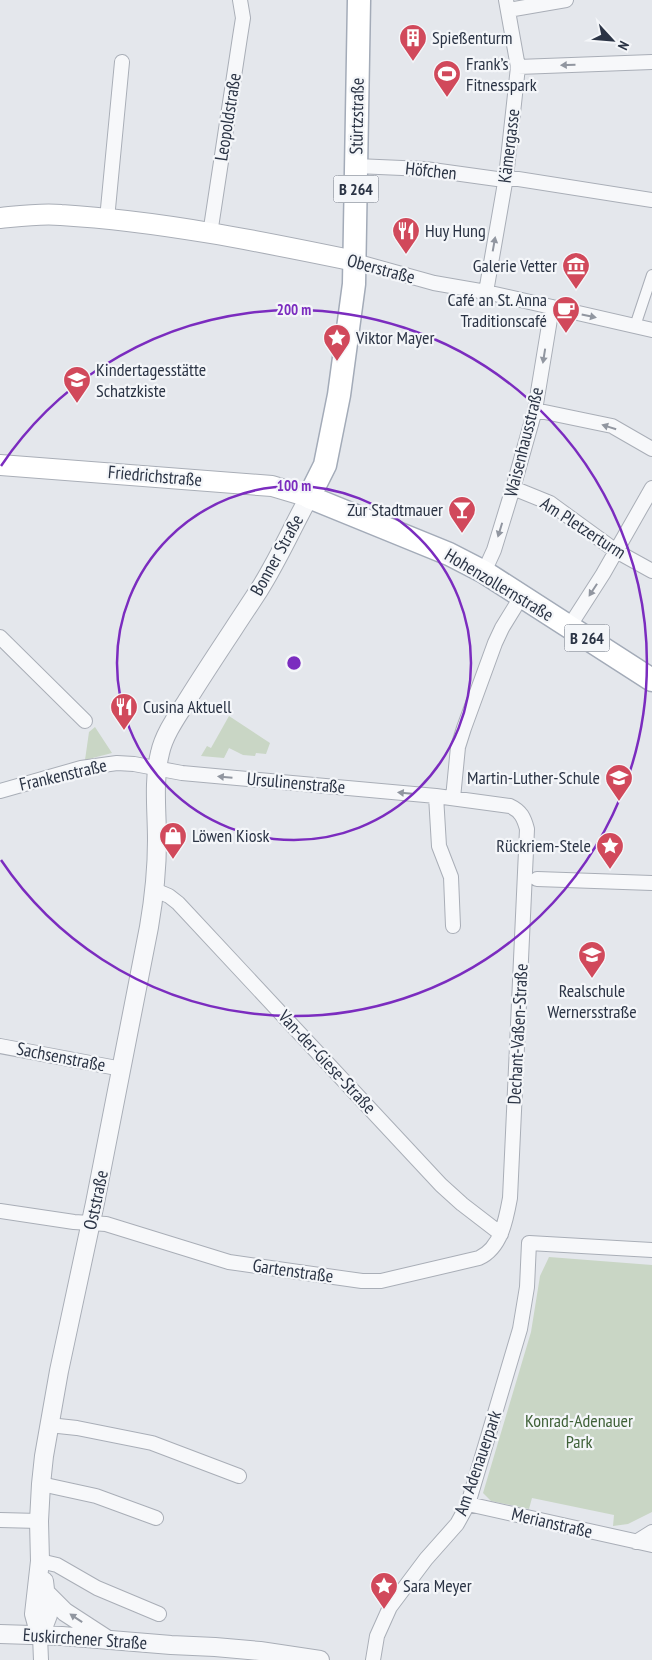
<svg xmlns="http://www.w3.org/2000/svg" width="652" height="1660" font-family="'PT Sans Narrow',sans-serif">
<rect width="100%" height="100%" fill="#e4e7ec"/>
<!-- green -->
<path fill="#c9d6c5" d="M229,716L270,743L266,754L256,753L255,756L243,755L229,748L224,758L201,756L207,746L211,748Z
M95,727L112,753L85,760L89,732Z
M549,1257L652,1265V1512L628,1524L613,1526L614,1515L532,1498L529,1509L491,1501L483,1493L531,1332L540,1276Z"/>
<g fill="none" stroke-linecap="round" stroke-linejoin="round">
<defs>
<path id="pedestrian" d="M635,326L652,275"/>
<path id="minor" d="M508,10L566,0
M518,67L652,62
M356,166L425,169L497,179L506,177L652,200
M107,219L122,62
M210,234L240,37L243,18L240,0
M355,261L434,283L486,292L652,330
M486,292L506,177L518,67L506,0
M535,410L612,426L652,449
M513,488L550,503L616,551L652,571
M484,572L494,550L513,488L535,410L552,307
M569,627L603,574L652,488
M0,637L85,721
M0,791L81,768L117,763L134,764L182,773L436,796L510,806C521,811 524,818 527,829L510,1198C506,1220 501,1248 479,1258L381,1281H362L229,1262L106,1224L74,1222L0,1211
M436,796L439,846L451,877L453,926
M453,798L458,747L464,728L495,643L502,628L521,597
M537,879L652,883
M155,890L169,896L178,903L441,1185L462,1204L501,1234
M0,1046L122,1069
M49,1425L77,1428L152,1443L239,1476
M41,1484L96,1496L156,1518
M468,1504L652,1545
M0,1520L39,1521
M636,1542L652,1532
M40,1561L57,1565L97,1588L159,1614
M40,1636L41,1660
M373,1660L377,1636L390,1607L426,1559L457,1524L468,1504L520,1329L527,1287L529,1243L652,1250"/>
<path id="tertiary" d="M47,1594L65,1612L105,1638
M0,1634L62,1636L171,1645L215,1647L260,1651L320,1660
M40,1636L34,1614L40,1561L39,1521L41,1484L44,1456L59,1371L95,1203L149,927C154,898 157,869 157,840C157,811 153,781 160,753C164,734 178,715 188,699C211,662 235,627 259,590C278,560 292,528 309,497
M40,1636L48,1615L44,1581"/>
<path id="secondary" d="M0,218C20,216 41,213 61,215C160,221 258,241 355,261
M0,465L272,486L309,497"/>
<path id="primary" d="M359,0L354,284L339,395L325,465L309,497L449,554L484,572L652,680"/>
</defs>
<!-- pedestrian casing -->
<use href="#pedestrian" stroke="#a9aeb7" stroke-width="12"/>
<!-- minor casing -->
<use href="#minor" stroke="#a9aeb7" stroke-width="16"/>
<!-- tertiary casing -->
<use href="#tertiary" stroke="#a9aeb7" stroke-width="20"/>
<!-- secondary casing -->
<use href="#secondary" stroke="#a9aeb7" stroke-width="22"/>
<!-- primary casing -->
<use href="#primary" stroke="#a3abb8" stroke-width="25"/>
<!-- pedestrian -->
<use href="#pedestrian" stroke="#f7f8fa" stroke-width="10"/>
<!-- minor -->
<use href="#minor" stroke="#f7f8fa" stroke-width="14"/>
<!-- tertiary -->
<use href="#tertiary" stroke="#f7f8fa" stroke-width="18"/>
<!-- secondary -->
<use href="#secondary" stroke="#fff" stroke-width="20"/>
<!-- primary -->
<use href="#primary" stroke="#fff" stroke-width="22"/>
</g>
<!-- one-way arrows -->
<defs><path id="oneway-solid" d="M-6-.8H1V-3.2L6.5 0L1 3.2V.8H-6Z" transform="scale(1.25)"/></defs>
<g fill="#9196a0">
<use href="#oneway-solid" transform="translate(568 65) rotate(178)"/>
<use href="#oneway-solid" transform="translate(494 244) rotate(-80)"/>
<use href="#oneway-solid" transform="translate(589 316) rotate(12)"/>
<use href="#oneway-solid" transform="translate(544 356) rotate(99)"/>
<use href="#oneway-solid" transform="translate(609 427) rotate(-163)"/>
<use href="#oneway-solid" transform="translate(500 530) rotate(107)"/>
<use href="#oneway-solid" transform="translate(593 590) rotate(123)"/>
<use href="#oneway-solid" transform="translate(225 777) rotate(-175)"/>
<use href="#oneway-solid" transform="translate(405 793) rotate(-175)"/>
<use href="#oneway-solid" transform="translate(76 1618) rotate(-146)"/>
</g>
<!-- distance rings -->
<g fill="none" stroke="#7b2cbf" stroke-width="2.5">
<circle cx="294" cy="663" r="177"/>
<path d="M1 466A353 353 0 1 1 1 860"/>
</g>
<!-- icons -->
<defs>
<symbol id="building-pin" viewBox="-11 -11 22 30"><path d="M0 17L-7.5 6A9.5 9.5 0 1 1 7.5 6Z" fill="#d1495b" stroke="#f4f6f9"/><path d="M-4-6H4V6H1V3H-1V6H-4ZM-2.5-4.3h1.7v1.8h-1.7ZM.8-4.3h1.7v1.8H.8ZM-2.5-1h1.7V.8h-1.7ZM.8-1h1.7V.8H.8Z" fill="#fff"/></symbol>
<symbol id="stadium-pin" viewBox="-11 -11 22 30"><path d="M0 17L-7.5 6A9.5 9.5 0 1 1 7.5 6Z" fill="#d1495b" stroke="#f4f6f9"/><path d="M0-5a6.5 5 0 1 0 0 10a6.5 5 0 1 0 0-10ZM-3.5-1.8h7v3.6h-7Z" fill="#fff"/></symbol>
<symbol id="restaurant-pin" viewBox="-11 -11 22 30"><path d="M0 17L-7.5 6A9.5 9.5 0 1 1 7.5 6Z" fill="#d1495b" stroke="#f4f6f9"/><path d="M-5-6h1v4h1v-4h1v4h1v-4h1v5L-1.5 .5V6h-2V.5L-5-1ZM5-6V6H3V1.5H1.5Q1.5-4 5-6Z" fill="#fff"/></symbol>
<symbol id="museum-pin" viewBox="-11 -11 22 30"><path d="M0 17L-7.5 6A9.5 9.5 0 1 1 7.5 6Z" fill="#d1495b" stroke="#f4f6f9"/><path d="M0-6L6-3V-2H-6V-3ZM-5-1h2V3h-2ZM-1-1h2V3h-2ZM3-1h2V3H3ZM-6 4H6V6H-6Z" fill="#fff"/></symbol>
<symbol id="cafe-pin" viewBox="-11 -11 22 30"><path d="M0 17L-7.5 6A9.5 9.5 0 1 1 7.5 6Z" fill="#d1495b" stroke="#f4f6f9"/><path d="M-5.5-4.5H6V0H3Q3 3.5 0 3.5H-2.5Q-5.5 3.5-5.5 0ZM3-3.2v2h1.7v-2ZM-6 4.5H4V6H-6Z" fill="#fff"/></symbol>
<symbol id="sight-pin" viewBox="-11 -11 22 30"><path d="M0 17L-7.5 6A9.5 9.5 0 1 1 7.5 6Z" fill="#d1495b" stroke="#f4f6f9"/><path d="M0-6L1.8-2.2L6-1.7L2.9 1.2L3.7 5.4L0 3.3L-3.7 5.4L-2.9 1.2L-6-1.7L-1.8-2.2Z" fill="#fff"/></symbol>
<symbol id="school-pin" viewBox="-11 -11 22 30"><path d="M0 17L-7.5 6A9.5 9.5 0 1 1 7.5 6Z" fill="#d1495b" stroke="#f4f6f9"/><path d="M0-5L7-2L0 1L-7-2ZM-4 1L0 2.5L4 1V4Q0 6-4 4Z" fill="#fff"/></symbol>
<symbol id="bar-pin" viewBox="-11 -11 22 30"><path d="M0 17L-7.5 6A9.5 9.5 0 1 1 7.5 6Z" fill="#d1495b" stroke="#f4f6f9"/><path d="M-6-5H6L.8 .8V4.5H3.5V6h-7V4.5H-.8V.8Z" fill="#fff"/></symbol>
<symbol id="shop-pin" viewBox="-11 -11 22 30"><path d="M0 17L-7.5 6A9.5 9.5 0 1 1 7.5 6Z" fill="#d1495b" stroke="#f4f6f9"/><path d="M-5-2.5h2.3a2.7 3.5 0 0 1 5.4 0H5L5.5 6h-11ZM-1.5-2.5h3a1.5 2.3 0 0 0-3 0Z" fill="#fff"/></symbol>
</defs>
<g fill-rule="evenodd">
<use href="#building-pin" x="397" y="22" width="32" height="43"/>
<use href="#stadium-pin" x="431" y="58" width="32" height="43"/>
<use href="#restaurant-pin" x="390" y="215" width="32" height="43"/>
<use href="#museum-pin" x="560" y="250" width="32" height="43"/>
<use href="#cafe-pin" x="550" y="294" width="32" height="43"/>
<use href="#sight-pin" x="321" y="322" width="32" height="43"/>
<use href="#school-pin" x="61" y="364" width="32" height="43"/>
<use href="#bar-pin" x="446" y="494" width="32" height="43"/>
<use href="#restaurant-pin" x="108" y="691" width="32" height="43"/>
<use href="#school-pin" x="603" y="762" width="32" height="43"/>
<use href="#shop-pin" x="157" y="820" width="32" height="43"/>
<use href="#sight-pin" x="594" y="830" width="32" height="43"/>
<use href="#school-pin" x="576" y="939" width="32" height="43"/>
<use href="#sight-pin" x="368" y="1570" width="32" height="43"/>
</g>
<g text-anchor="middle" stroke-width="4.5" stroke-linejoin="round" paint-order="stroke">
<!-- shield labels -->
<g fill="#f4f6f9" stroke="#676e7b" stroke-width="1">
<rect x="333.5" y="175.5" width="45" height="27" rx="4"/>
<rect x="564.5" y="624.5" width="45" height="27" rx="4"/>
</g>
<g font-size="16" font-weight="bold" fill="#2b3445">
<text x="356" y="195">B 264</text>
<text x="587" y="644">B 264</text>
</g>
<!-- poi labels -->
<g font-size="18" fill="#2b3445" stroke="#f4f6f9" text-anchor="start">
<text x="432" y="44">Spießenturm</text>
<text x="466" y="70">Frank’s<tspan x="466" dy="21">Fitnesspark</tspan></text>
<text x="425" y="237">Huy Hung</text>
<text x="557" y="272" text-anchor="end">Galerie Vetter</text>
<text x="547" y="306" text-anchor="end">Café an St. Anna<tspan x="547" dy="21">Traditionscafé</tspan></text>
<text x="356" y="344">Viktor Mayer</text>
<text x="96" y="376">Kindertagesstätte<tspan x="96" dy="21">Schatzkiste</tspan></text>
<text x="443" y="516" text-anchor="end">Zur Stadtmauer</text>
<text x="143" y="713">Cusina Aktuell</text>
<text x="600" y="784" text-anchor="end">Martin-Luther-Schule</text>
<text x="192" y="842">Löwen Kiosk</text>
<text x="591" y="852" text-anchor="end">Rückriem-Stele</text>
<text x="592" y="997" text-anchor="middle">Realschule<tspan x="592" dy="21">Wernersstraße</tspan></text>
<text x="403" y="1592">Sara Meyer</text>
</g>
<!-- street labels -->
<g font-size="18" fill="#2b3445" stroke="#f4f6f9">
<text transform="translate(357 116) rotate(-89)" y="6">Stürtzstraße</text>
<text transform="translate(228 117) rotate(-81)" y="6">Leopoldstraße</text>
<text transform="translate(509 146) rotate(-83)" y="6">Kämergasse</text>
<text transform="translate(431 171) rotate(6)" y="6">Höfchen</text>
<text transform="translate(381 269) rotate(15)" y="6">Oberstraße</text>
<text transform="translate(524 442) rotate(-76)" y="6">Waisenhausstraße</text>
<text transform="translate(155 476) rotate(5)" y="6">Friedrichstraße</text>
<text transform="translate(583 528) rotate(33)" y="6">Am Pletzerturm</text>
<text transform="translate(277 555) rotate(-61)" y="6">Bonner Straße</text>
<text transform="translate(499 585) rotate(31)" y="6">Hohenzollernstraße</text>
<text transform="translate(63 775) rotate(-13)" y="6">Frankenstraße</text>
<text transform="translate(296 783) rotate(5)" y="6">Ursulinenstraße</text>
<text transform="translate(518 1034) rotate(-87)" y="6">Dechant-Vaßen-Straße</text>
<text transform="translate(61 1057) rotate(11)" y="6">Sachsenstraße</text>
<text transform="translate(327 1062) rotate(47)" y="6">Van-der-Giese-Straße</text>
<text transform="translate(96 1200) rotate(-78)" y="6">Oststraße</text>
<text transform="translate(293 1271) rotate(8)" y="6">Gartenstraße</text>
<text transform="translate(478 1463) rotate(-71)" y="6">Am Adenauerpark</text>
<text transform="translate(552 1523) rotate(13)" y="6">Merianstraße</text>
<text transform="translate(85 1639) rotate(4)" y="6">Euskirchener Straße</text>
</g>
<!-- park labels -->
<g font-size="18" fill="#3f6138" stroke="#f4f6f9">
<text x="579" y="1427">Konrad-Adenauer<tspan x="579" dy="21">Park</tspan></text>
</g>
</g>
<circle cx="294" cy="663" r="8" fill="#7b2cbf" stroke="#f4f6f9" stroke-width="2.5"/>
<g font-size="15" text-anchor="middle" font-weight="bold" fill="#7b2cbf" stroke="#f4f6f9" stroke-width="4.5" stroke-linejoin="round" paint-order="stroke">
<text x="294" y="315">200 m</text>
<text x="294" y="491">100 m</text>
</g>
<!-- north arrow -->
<g transform="translate(612 40) rotate(116)" stroke="#f4f6f9" stroke-width="4" paint-order="stroke">
<path d="M0-4L9 19L0 12L-9 19Z" fill="#2b3445"/>
<text y="-8" font-size="14" font-weight="bold" text-anchor="middle" fill="#2b3445">N</text>
</g>
</svg>
